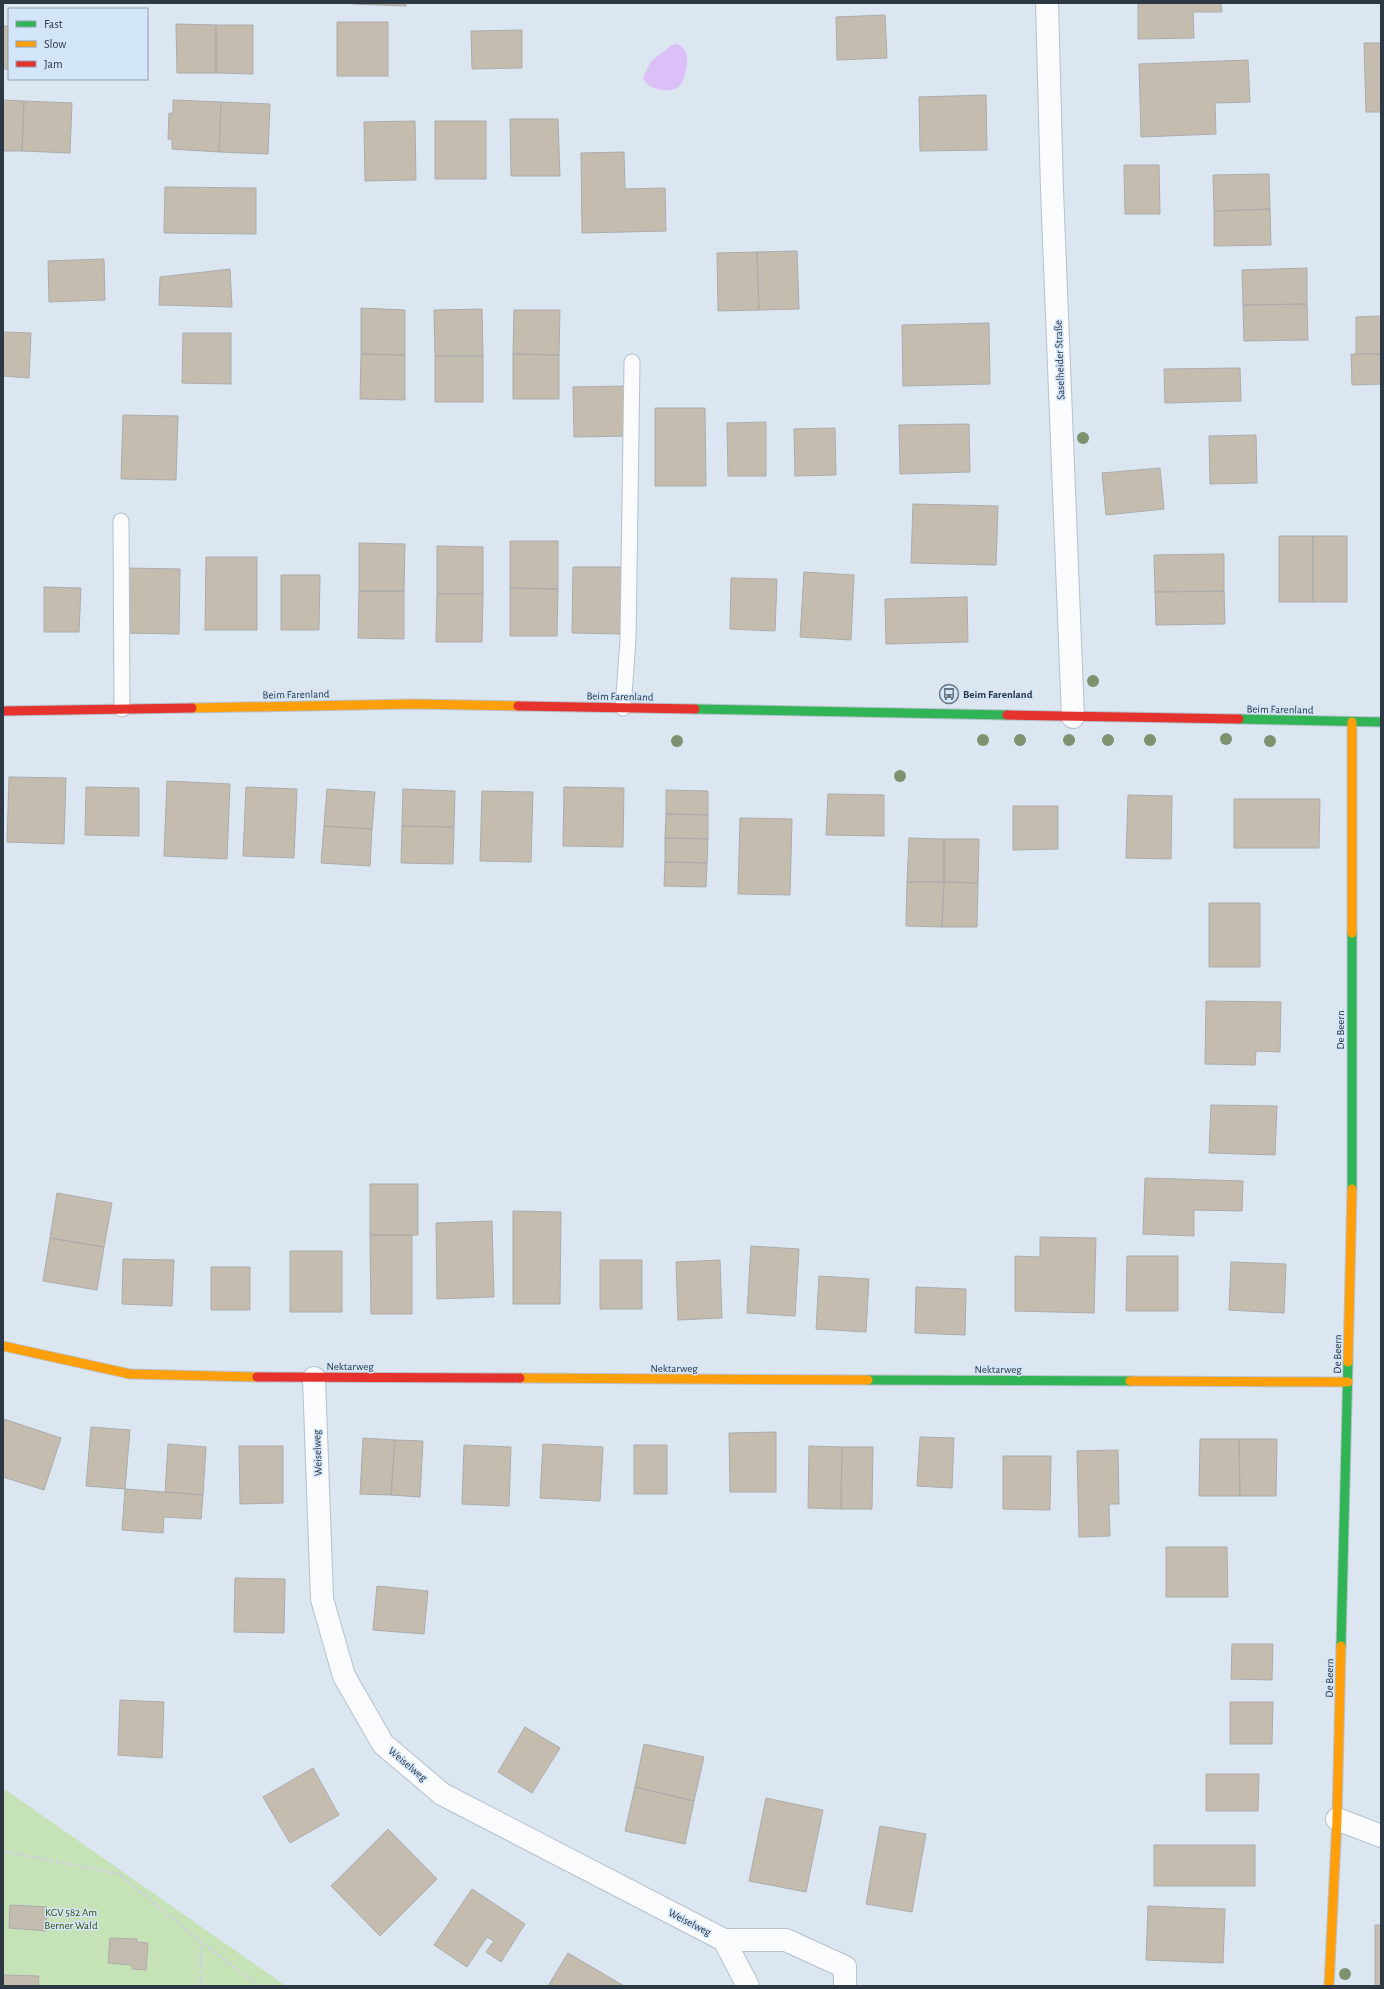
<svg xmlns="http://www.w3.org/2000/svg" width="1384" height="1989" font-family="'Alegreya Sans',sans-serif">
<rect width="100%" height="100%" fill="#dbe6f1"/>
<!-- green -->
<path fill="#c5e3b6" d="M3,1788L286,1986H3Z"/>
<!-- water -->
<path fill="#dac0f7" d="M677,44C681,46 684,48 686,52C689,60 686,79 680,85C672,95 647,90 643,78L651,61L672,45Z"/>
<!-- building -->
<path fill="#c4bcaf" stroke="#acacac" d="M353,3H406V6L353,4Z
M1138,3H1221L1222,12H1193L1194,38L1138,39Z
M885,15L887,58L837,60L836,17Z
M337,22H388V76H337Z
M176,24L216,25V73H177Z
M216,25H253V74L216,73Z
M3,26H9V69H3Z
M522,30V68L472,69L471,31Z
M1364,43H1381V112H1366Z
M1248,60L1250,102L1215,103L1216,134L1141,137L1139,64Z
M986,95L987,150L920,151L919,97Z
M3,100L24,101L22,151H3Z
M173,100L221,102L219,152L172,149V139H168L169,113H173Z
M24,101L72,103L70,153L22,151Z
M221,102L270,104L268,154L219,152Z
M510,119H558L560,176H511Z
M415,121L416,180L365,181L364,122Z
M435,121H486V179H435Z
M624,152L625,189L665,188L666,231L582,233L581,153Z
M1124,165H1159L1160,214H1125Z
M1269,174L1270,209L1214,211L1213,175Z
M165,187L256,188V234L164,233Z
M1270,209L1271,245L1214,246V211Z
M797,251L799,309L759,310L757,252Z
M757,252L759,310L718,311L717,253Z
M104,259L105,300L49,302L48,261Z
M1307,268V304L1243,305L1242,270Z
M230,269L232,307L159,305L160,277Z
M1307,304L1308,340L1244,341L1243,305Z
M361,308L405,310V355L361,354Z
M482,309L483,356H435L434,310Z
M514,310H560L559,355L513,354Z
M1381,316V354H1356V317Z
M989,323L990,384L903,386L902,325Z
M3,332L31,333L29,378L3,376Z
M183,333H231V384L182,383Z
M361,354L405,355V400L360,399Z
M513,354L559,355V399H513Z
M1351,354H1381V384L1352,385Z
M435,356H483V402H435Z
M1240,368L1241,401L1165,403L1164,369Z
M627,386L629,436L574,437L573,387Z
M655,408H705L706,486H655Z
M123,415L178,416L176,480L121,479Z
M766,422V476H728L727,423Z
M969,424L970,472L900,474L899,425Z
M835,428L836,475L795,476L794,429Z
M1256,435L1257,483L1210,484L1209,436Z
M1160,468L1164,509L1106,515L1102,473Z
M913,504L998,506L996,565L911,563Z
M1279,536H1313V602H1279Z
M1313,536H1347V602H1313Z
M510,541H558V589L510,588Z
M359,543L405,544L404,591H359Z
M437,546L483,547V594H437Z
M1224,554V591L1155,592L1154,555Z
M206,557H257V630H205Z
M573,567H624L623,634L572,633Z
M126,568L180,569L179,634L124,633Z
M804,572L854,575L851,640L800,637Z
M281,575H320L319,630H281Z
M731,578L777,579L775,631L730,629Z
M44,587L81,588L79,632H44Z
M510,588L558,589L557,636H510Z
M359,591H404V639L358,638Z
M1224,591L1225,624L1156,625L1155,592Z
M437,594H483L482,642H436Z
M967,597L968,642L886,644L885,599Z
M9,777L66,778L64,844L7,842Z
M167,781L230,784L227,859L164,856Z
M86,787L139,788V836L85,835Z
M246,787L297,789L294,858L243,856Z
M564,787L624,788L623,847L563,846Z
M327,789L375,792L372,829L324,826Z
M403,789L455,791L454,827L402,826Z
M666,790L708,791V815L666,814Z
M482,791L533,792L531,862L480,861Z
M828,794L884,795V836L826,835Z
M1128,795L1172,796L1171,859L1126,858Z
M1234,799H1320L1319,848H1234Z
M1013,806H1058V849L1013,850Z
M666,814L708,815V839L665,838Z
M740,818L792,819L790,895L738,894Z
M324,826L372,829L370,866L321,863Z
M402,826L454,827L453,864L401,863Z
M665,838L708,839L707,863L665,862Z
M909,838L944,839V882H907Z
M944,839H979L978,883L944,882Z
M665,862L707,863L706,887L664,886Z
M907,882H944L942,927L906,926Z
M944,882L978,883L977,927H942Z
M1209,903H1260V967H1209Z
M1206,1001L1281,1002L1280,1052L1256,1051L1255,1065L1205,1064Z
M1211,1105L1277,1106L1275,1155L1209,1153Z
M1145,1178L1243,1181L1242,1211L1194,1210V1236L1143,1234Z
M370,1184H418V1235H370Z
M57,1193L112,1203L104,1247L50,1238Z
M513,1211L561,1212L560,1304H513Z
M492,1221L494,1297L437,1299L436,1223Z
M370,1235H412V1314H371Z
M1040,1237L1096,1238L1094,1313L1015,1311V1256L1040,1257Z
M50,1238L104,1247L97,1290L43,1281Z
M751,1246L799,1249L795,1316L747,1313Z
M290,1251H342V1312H290Z
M1127,1256H1178V1311H1126Z
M123,1259L174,1260L172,1306L122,1304Z
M600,1260H642V1309H600Z
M720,1260L722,1318L678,1320L676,1262Z
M1231,1262L1286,1264L1284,1313L1229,1310Z
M211,1267H250V1310H211Z
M819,1276L869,1279L866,1332L816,1329Z
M916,1287L966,1289L965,1335L915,1333Z
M4,1419L61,1438L44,1490L3,1477Z
M91,1427L130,1430L125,1489L86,1486Z
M776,1432V1492H730L729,1433Z
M920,1437L954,1438L952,1488L917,1486Z
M363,1438L395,1440L391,1495L360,1494Z
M1200,1439H1239L1240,1496H1199Z
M1239,1439H1277L1276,1496H1240Z
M395,1440L423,1441L420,1497L391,1495Z
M168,1444L206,1447L203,1495L165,1492Z
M543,1444L603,1447L600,1501L540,1498Z
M464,1445L511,1447L509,1506L462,1504Z
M634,1445H667V1494H634Z
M239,1446H283V1503L240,1504Z
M809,1446L842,1447L841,1509L808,1508Z
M842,1447H873L872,1509H841Z
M1118,1450L1119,1504H1109L1110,1536L1079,1537L1077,1451Z
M1003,1456H1051L1050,1510L1003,1509Z
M125,1489L203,1495L201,1519L164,1517L163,1533L122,1530Z
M1166,1547H1227L1228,1597H1166Z
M235,1578L285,1579L284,1633L234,1632Z
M377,1586L428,1591L424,1634L373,1630Z
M1232,1644H1273L1272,1680L1231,1679Z
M120,1700L164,1702L162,1758L118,1755Z
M1230,1702H1273L1272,1744H1230Z
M525,1727L560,1748L532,1793L498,1772Z
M644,1744L704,1757L694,1801L635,1787Z
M313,1768L339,1815L290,1843L263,1797Z
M1206,1774H1259L1258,1811H1206Z
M635,1787L694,1801L685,1844L625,1831Z
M766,1798L823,1810L806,1892L749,1881Z
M880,1826L926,1834L912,1912L866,1904Z
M388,1829L437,1879L380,1936L331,1886Z
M1154,1845H1255V1886H1154Z
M472,1889L525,1924L501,1962L486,1952L494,1941L487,1937L467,1967L434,1945Z
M10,1905L47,1907L46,1931L9,1928Z
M1148,1906L1225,1909L1223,1963L1146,1960Z
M1375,1925H1381V1986H1375Z
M110,1938L137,1939V1942L148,1943L146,1970L132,1969V1965L108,1963Z
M568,1953L624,1986H548Z
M3,1975L39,1976L38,1986H3Z"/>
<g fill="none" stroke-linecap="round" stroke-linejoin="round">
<defs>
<path id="lane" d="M121,521L122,709
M623,708L628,640L632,362"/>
<path id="street" d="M1047,3L1052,190L1073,717
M314,1378L322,1599L344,1676L383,1744L442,1794L724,1940H786L845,1967V1986
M1337,1819L1381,1836
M724,1940L748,1986"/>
<path id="fast" d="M695,709L1007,715
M1239,719L1381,722
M1352,1189V933
M868,1380L1130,1381
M1341,1646L1348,1362"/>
<path id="slow" d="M192,708L413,704L518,706
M1352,722V933
M3,1346L130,1374L257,1377
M1348,1362L1352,1189
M520,1378L868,1380
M1130,1381L1348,1382
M1329,1986L1337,1819L1341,1646"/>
<path id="jam" d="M518,706L695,709
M3,711L192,708
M1007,715L1239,719
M257,1377L520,1378"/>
</defs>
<!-- lane casing -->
<use href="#lane" stroke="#b7c1cc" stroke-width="17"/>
<!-- street casing -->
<use href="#street" stroke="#b7c1cc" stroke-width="24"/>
<!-- fast casing -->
<use href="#fast" stroke="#b7c1cc" stroke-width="11"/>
<!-- slow casing -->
<use href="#slow" stroke="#b7c1cc" stroke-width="11"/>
<!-- jam casing -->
<use href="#jam" stroke="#b7c1cc" stroke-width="11"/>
<!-- path -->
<path stroke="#cfd2d6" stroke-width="2.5" stroke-dasharray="4 2" stroke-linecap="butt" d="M3,1851L119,1874L201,1942L259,1986
M201,1986V1942"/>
<!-- lane -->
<use href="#lane" stroke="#fafbfd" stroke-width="15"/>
<!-- street -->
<use href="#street" stroke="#fafbfd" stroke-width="22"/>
<!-- fast -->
<use href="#fast" stroke="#30b455" stroke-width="9"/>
<!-- slow -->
<use href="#slow" stroke="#ff9f0a" stroke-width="9"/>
<!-- jam -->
<use href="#jam" stroke="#e5322d" stroke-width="9"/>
</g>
<!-- trees -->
<g fill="#7d926f">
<circle cx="1083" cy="438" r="6"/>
<circle cx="1093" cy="681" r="6"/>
<circle cx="1226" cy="739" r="6"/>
<circle cx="983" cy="740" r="6"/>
<circle cx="1020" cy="740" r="6"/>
<circle cx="1069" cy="740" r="6"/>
<circle cx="1108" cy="740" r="6"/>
<circle cx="1150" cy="740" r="6"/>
<circle cx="677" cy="741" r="6"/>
<circle cx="1270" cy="741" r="6"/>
<circle cx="900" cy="776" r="6"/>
<circle cx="1345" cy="1974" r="6"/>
</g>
<!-- icons -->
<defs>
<symbol id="bus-ring" viewBox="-11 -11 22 22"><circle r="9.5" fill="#d3e5f9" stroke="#697581" stroke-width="1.5"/><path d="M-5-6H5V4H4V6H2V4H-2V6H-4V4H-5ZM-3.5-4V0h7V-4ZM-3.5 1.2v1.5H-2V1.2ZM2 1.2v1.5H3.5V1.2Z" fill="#697581"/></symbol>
</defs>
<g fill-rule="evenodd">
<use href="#bus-ring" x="938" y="683" width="22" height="22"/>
</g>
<g text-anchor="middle" stroke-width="3" stroke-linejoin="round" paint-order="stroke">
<!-- street labels -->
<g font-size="11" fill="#2c3844" stroke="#d3e5f9">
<text transform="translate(1059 360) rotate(-92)" y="4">Saselheider Straße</text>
<text transform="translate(296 694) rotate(-1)" y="4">Beim Farenland</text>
<text transform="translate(620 696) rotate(1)" y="4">Beim Farenland</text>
<text transform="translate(1280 709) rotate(1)" y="4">Beim Farenland</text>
<text transform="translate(1340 1030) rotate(-90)" y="4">De Beern</text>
<text transform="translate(1337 1354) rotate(-89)" y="4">De Beern</text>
<text x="350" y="1370">Nektarweg</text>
<text x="674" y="1372">Nektarweg</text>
<text x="998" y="1373">Nektarweg</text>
<text transform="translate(317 1453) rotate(-92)" y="4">Weiselweg</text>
<text transform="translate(1329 1678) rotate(-89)" y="4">De Beern</text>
<text transform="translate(408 1764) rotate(40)" y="4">Weiselweg</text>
<text transform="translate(690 1922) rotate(27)" y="4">Weiselweg</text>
</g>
<!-- poi labels -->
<g font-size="11" font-weight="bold" fill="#2c3844" stroke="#d3e5f9" text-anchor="start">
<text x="963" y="698">Beim Farenland</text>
</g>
<!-- park labels -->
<g font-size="11" fill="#304d04" stroke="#d3e5f9">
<text x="71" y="1916">KGV 582 Am<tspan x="71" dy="13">Berner Wald</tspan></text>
</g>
</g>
<!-- border -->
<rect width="1384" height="1989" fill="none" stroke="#2c3844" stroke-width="8"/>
<!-- legend -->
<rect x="8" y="8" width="140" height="72" fill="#d3e5f9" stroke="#90a0b1"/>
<rect x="16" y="21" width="20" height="6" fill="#30b455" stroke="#90a0b1"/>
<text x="44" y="28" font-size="12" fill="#2c3844">Fast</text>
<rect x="16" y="41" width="20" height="6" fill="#ff9f0a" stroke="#90a0b1"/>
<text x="44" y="48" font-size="12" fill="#2c3844">Slow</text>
<rect x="16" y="61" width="20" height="6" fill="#e5322d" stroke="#90a0b1"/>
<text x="44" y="68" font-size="12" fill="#2c3844">Jam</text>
</svg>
